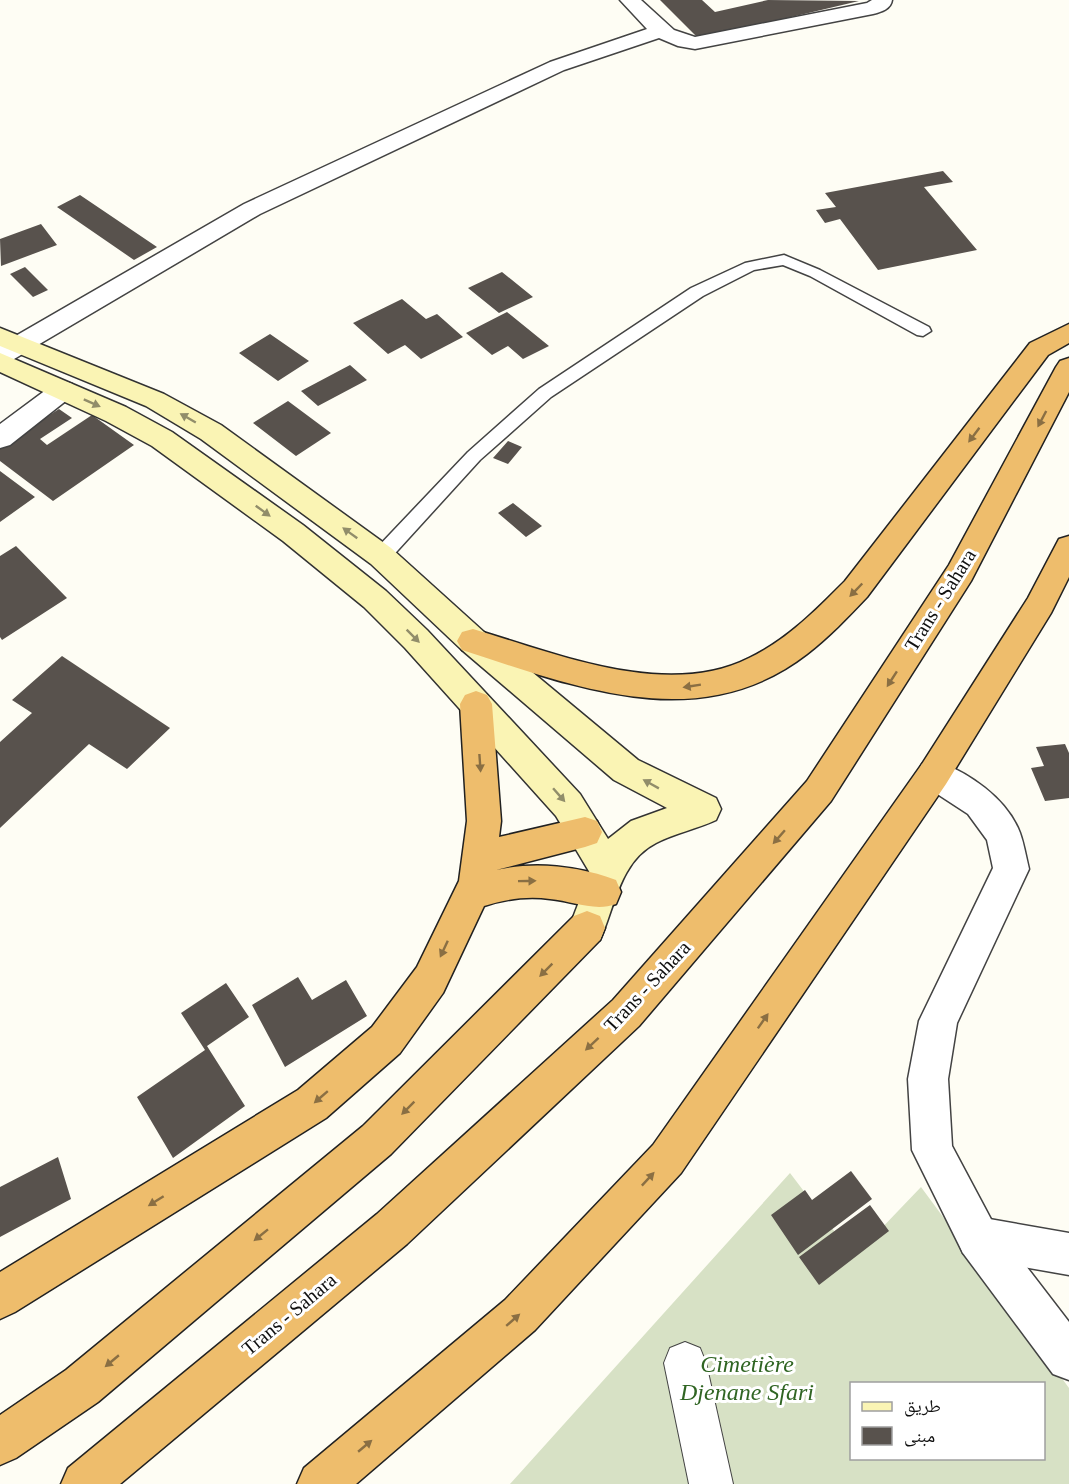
<svg xmlns="http://www.w3.org/2000/svg" width="1069" height="1484" font-family="'Times New Roman','Noto Naskh Arabic',serif">
<rect width="100%" height="100%" fill="#fefdf4"/>
<!-- cemetery -->
<path fill="#d7e1c5" fill-rule="evenodd" d="M790,1173L854,1257L921,1187L1069,1388V1484H510ZM852,1384H1044V1458H852Z"/>
<!-- building -->
<path fill="#58524d" d="M660,0H702L715,12L768,0L859,1L699,39Z
M943,171L953,182L924,187L977,250L878,270L840,219L825,223L816,210L836,207L825,193Z
M80,195L157,247L134,260L57,207Z
M41,224L57,245L1,266L0,239Z
M25,267L48,290L33,297L10,274Z
M502,272L533,297L499,313L468,288Z
M402,299L426,319L437,314L463,337L421,359L405,345L388,354L353,323Z
M507,312L549,346L523,359L508,346L492,355L466,333Z
M270,334L309,361L278,381L239,353Z
M350,365L367,380L318,406L301,391Z
M288,401L331,433L296,456L253,423Z
M59,409L72,418L40,439L47,445L92,415L134,445L53,501L0,461V447Z
M508,441L522,447L508,464L493,458Z
M0,471L35,497L0,522Z
M513,503L542,526L526,537L498,513Z
M16,546L67,598L2,640L0,637V556Z
M62,656L170,728L127,769L89,744L0,828V742L32,713L12,700Z
M1065,744L1069,753V798L1045,801L1031,768L1044,766L1036,747Z
M298,977L312,1000L346,980L367,1016L285,1067L252,1005Z
M226,983L249,1017L207,1046L245,1106L173,1158L137,1097L205,1050L181,1013Z
M58,1157L71,1199L0,1237V1187Z
M851,1171L872,1199L798,1255L771,1215L805,1190L812,1200Z
M870,1205L889,1231L819,1285L799,1257Z"/>
<g fill="none" stroke-linecap="round" stroke-linejoin="round">
<defs>
<path id="service" d="M784,255L820,270L929,327L931,331L923,336L917,335L810,276L783,265L754,270L703,296L551,397L480,460L388,561H374L372,556L374,551L468,452L539,389L691,288L745,263Z"/>
<path id="pedestrian" d="M685,1342L700,1348L706,1363L733,1484H689L664,1363L670,1348Z"/>
<path id="minor" d="M620,0H641L674,30L695,37L867,3L872,0H892C891,9 881,12 873,14L695,49L678,46L659,38L564,70L260,214L9,362L0,365V345L244,204L550,62L647,29Z
M63,381L72,384L76,390L72,396L10,445L0,448V424L54,384Z
M978,1217L1069,1233V1275L978,1259L963,1253L957,1238L963,1223Z"/>
<path id="tertiary" d="M934,760C968,772 1007,798 1020,833C1024,844 1026,857 1029,869L957,1023L948,1079L952,1146L993,1223L1069,1322V1380L1053,1374L963,1253L912,1150L908,1079L919,1021L993,868L987,840L968,814L922,784L917,774L922,764Z"/>
<path id="secondary" d="M0,328L164,394L221,425L391,548L484,632L638,760L716,798L721,809L716,820C697,829 675,833 656,843C620,861 615,906 600,940L587,945L574,940L569,928L590,873L556,816L405,648L364,607L283,541L152,446L106,421L0,372V353L126,407L172,432L303,525L386,591L427,630L580,794L608,839L631,821L667,808L614,780L462,650L371,564L201,439L146,406L0,346Z"/>
<path id="trunk" d="M1069,324V343L1048,355L867,597C848,617 829,637 807,654C700,737 576,687 462,650L457,641L462,632L473,629C555,653 666,700 749,658C787,640 816,610 845,581L1030,343Z
M1069,358V392L971,581L831,801L639,1026L407,1244L120,1484H61L68,1468L377,1214L613,1000L807,781L949,565L1056,367L1060,361Z
M1069,536V577L1051,613L946,784L681,1173L535,1330L356,1484H297L304,1468L505,1300L653,1145L922,764L1028,598L1059,539Z
M476,691L487,695L492,704L501,821L499,837L585,817L597,821L602,832L597,843L585,847L496,870C535,861 579,866 616,880L621,892L616,904C595,912 572,901 550,899C528,896 505,899 484,906L443,993L400,1053L326,1118L15,1312L0,1319V1272L298,1090L372,1027L417,967L459,881L467,821L460,704L465,695Z
M587,911L600,916L605,928L600,940L391,1154L98,1402L16,1458L0,1465V1415L66,1370L363,1126L574,916Z"/>
</defs>
<!-- service casing -->
<use href="#service" stroke="#434343" stroke-width="3"/>
<!-- pedestrian casing -->
<use href="#pedestrian" stroke="#434343" stroke-width="2"/>
<!-- minor casing -->
<use href="#minor" stroke="#434343" stroke-width="3"/>
<!-- tertiary casing -->
<use href="#tertiary" stroke="#434343" stroke-width="3"/>
<!-- secondary casing -->
<use href="#secondary" stroke="#323232" stroke-width="3"/>
<!-- trunk casing -->
<use href="#trunk" stroke="#212121" stroke-width="3"/>
<!-- service -->
<use href="#service" fill="#fff" fill-rule="evenodd"/>
<!-- pedestrian -->
<use href="#pedestrian" fill="#fff" fill-rule="evenodd"/>
<!-- minor -->
<use href="#minor" fill="#fff" fill-rule="evenodd"/>
<!-- tertiary -->
<use href="#tertiary" fill="#fff" fill-rule="evenodd"/>
<!-- secondary -->
<use href="#secondary" fill="#faf4b4" fill-rule="evenodd"/>
<!-- trunk -->
<use href="#trunk" fill="#eebd6c" fill-rule="evenodd"/>
</g>
<!-- one-way arrows -->
<defs><path id="oneway-solid" d="M-6-.8H1V-3.2L6.5 0L1 3.2V.8H-6Z" transform="scale(1.5)"/></defs>
<g fill="#918d6a">
<use href="#oneway-solid" transform="translate(92 403) rotate(24)"/>
<use href="#oneway-solid" transform="translate(188 418) rotate(-150)"/>
<use href="#oneway-solid" transform="translate(263 511) rotate(36)"/>
<use href="#oneway-solid" transform="translate(350 533) rotate(-144)"/>
<use href="#oneway-solid" transform="translate(413 636) rotate(45)"/>
<use href="#oneway-solid" transform="translate(651 784) rotate(-151)"/>
<use href="#oneway-solid" transform="translate(559 795) rotate(49)"/>
</g>
<g fill="#8a6f43">
<use href="#oneway-solid" transform="translate(1042 419) rotate(118)"/>
<use href="#oneway-solid" transform="translate(974 435) rotate(127)"/>
<use href="#oneway-solid" transform="translate(856 590) rotate(134)"/>
<use href="#oneway-solid" transform="translate(892 679) rotate(123)"/>
<use href="#oneway-solid" transform="translate(692 686) rotate(171)"/>
<use href="#oneway-solid" transform="translate(480 763) rotate(86)"/>
<use href="#oneway-solid" transform="translate(779 837) rotate(131)"/>
<use href="#oneway-solid" transform="translate(527 881) rotate(-1)"/>
<use href="#oneway-solid" transform="translate(444 949) rotate(115)"/>
<use href="#oneway-solid" transform="translate(546 970) rotate(135)"/>
<use href="#oneway-solid" transform="translate(763 1021) rotate(-55)"/>
<use href="#oneway-solid" transform="translate(592 1044) rotate(137)"/>
<use href="#oneway-solid" transform="translate(321 1097) rotate(139)"/>
<use href="#oneway-solid" transform="translate(408 1108) rotate(135)"/>
<use href="#oneway-solid" transform="translate(648 1179) rotate(-47)"/>
<use href="#oneway-solid" transform="translate(156 1201) rotate(148)"/>
<use href="#oneway-solid" transform="translate(261 1235) rotate(141)"/>
<use href="#oneway-solid" transform="translate(513 1320) rotate(-41)"/>
<use href="#oneway-solid" transform="translate(112 1361) rotate(140)"/>
<use href="#oneway-solid" transform="translate(365 1446) rotate(-40)"/>
</g>
<g text-anchor="middle" stroke-width="6" stroke-linejoin="round" paint-order="stroke">
<!-- street labels -->
<g font-size="20" fill="#101010" stroke="#fff">
<text transform="translate(940 600) rotate(-58)" y="7">Trans - Sahara</text>
<text transform="translate(647 986) rotate(-47)" y="7">Trans - Sahara</text>
<text transform="translate(289 1314) rotate(-40)" y="7">Trans - Sahara</text>
</g>
<!-- near-park labels -->
<g font-size="24" font-style="italic" fill="#306523" stroke="#fff">
<text x="747" y="1372">Cimetière<tspan x="747" dy="28">Djenane Sfari</tspan></text>
</g>
</g>
<!-- legend -->
<rect x="850" y="1382" width="195" height="78" fill="#ffffff" stroke="#9f9f9f" stroke-width="1.5"/>
<rect x="862" y="1402" width="30" height="9" fill="#faf4b4" stroke="#9f9f9f" stroke-width="1.5"/>
<text x="904" y="1412" font-size="18" fill="#101010">طريق</text>
<rect x="862" y="1427" width="30" height="18" fill="#58524d" stroke="#9f9f9f" stroke-width="1.5"/>
<text x="904" y="1442" font-size="18" fill="#101010">مبنى</text>
</svg>
